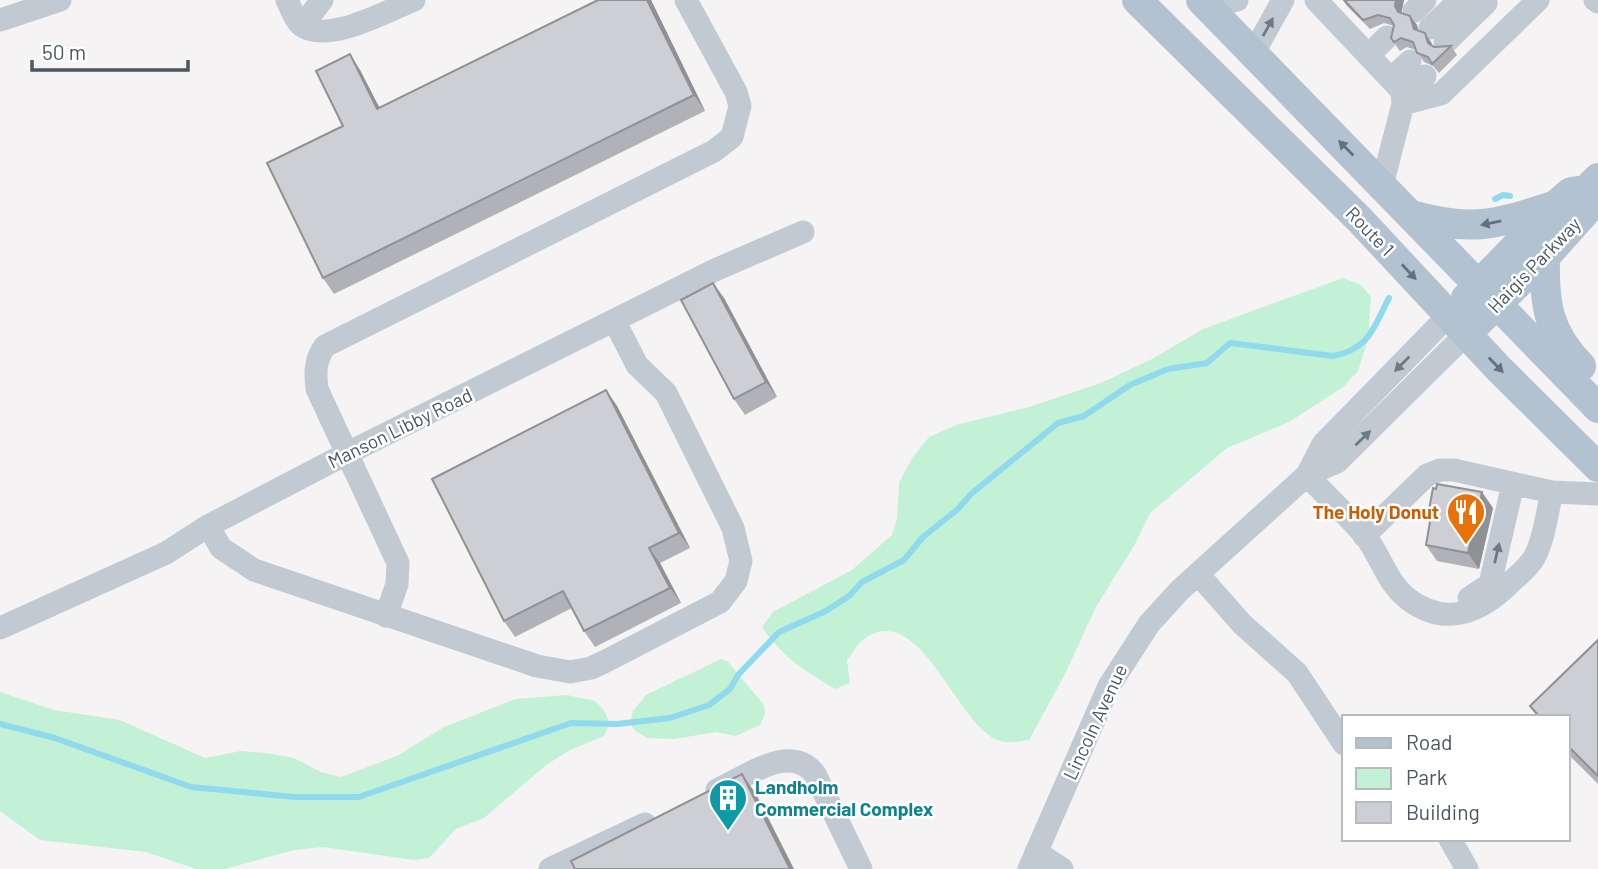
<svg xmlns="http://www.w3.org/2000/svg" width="1598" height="869" font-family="Barlow,sans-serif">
<rect width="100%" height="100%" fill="#f5f3f3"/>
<!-- green -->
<path fill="#c3f1d5" d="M1343,278L1361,285L1371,297L1368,340L1358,371L1343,387L1289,422L1227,448L1150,513L1135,544L1096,607L1064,676L1029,740C1019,742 1008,744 997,740C956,723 919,599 864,639C857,644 852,654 847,660L850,683L835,689C806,672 780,655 762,627L773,612L852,570L892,535L897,518L899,483L912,458L929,437L956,425L1029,407L1101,383L1152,359L1203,329Z
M721,659L728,662L764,705L765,714L760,725L736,736L716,732L674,739L647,738L634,730L630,723L633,711L646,695Z
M0,692L54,710L120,720L205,758L241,751L266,753L294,758L321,772L341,777L397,756L444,727L516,699L567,695L595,701L604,710L610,724L604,736L570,750L546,765L484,818L456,829L429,858L414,860L323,847L294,850L225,869H196L146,852L40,840L0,811Z"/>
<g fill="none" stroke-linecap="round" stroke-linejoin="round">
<!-- stream -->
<path stroke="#90daee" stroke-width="6" d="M1495,199L1503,195L1510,196
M0,724L55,738L191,787L294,797H359L571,723L617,724L670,718L709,705L730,689L738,675L779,632L826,611L849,596L862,582L904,560L923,537L958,509L971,494L1058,423L1084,416L1130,385L1168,369L1207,363L1230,343L1333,356C1370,349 1373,328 1389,298"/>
<!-- minor -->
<path stroke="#c1cad2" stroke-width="23" d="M287,0C291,8 294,18 300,24C325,46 387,11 414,0
M1316,0L1402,91L1403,104L1382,185
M1595,0L1598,2
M1208,8L1237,0
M1414,11L1425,0
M0,20L60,0
M302,26L322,0
M1430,28L1460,0
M1445,43L1486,3
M1253,54L1283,0
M1369,55L1387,37
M1392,78L1410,61
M1403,97L1425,76
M1403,104L1441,94L1538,0
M1307,475C1326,496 1348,515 1366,537C1381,557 1387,583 1408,599C1446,628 1481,612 1511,582C1520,574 1531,565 1536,554C1545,536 1547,512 1552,492L1454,470H1440L1427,475L1364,536
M1307,475L1323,444L1449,315
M1552,492L1598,494
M208,526L221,548L254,570L537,666L570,672L591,668L606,661L720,602L736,581L741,561L733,528L666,393L637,365L615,322
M1198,574L1242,624L1297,673L1344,744
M1469,598L1490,584L1513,484
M386,616L397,584L398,563L317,389C315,372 315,360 325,346L714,151L732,137L740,106L736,92L686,0
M0,628L166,553L208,526L346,454L715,270L803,232
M717,790C746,777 790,742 815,774L861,869
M1450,839L1467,869
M1036,852L1062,869
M550,869L645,824
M1029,869L1109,686L1149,624L1180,590L1307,475L1337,462L1466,334"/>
<!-- major -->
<path stroke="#b3c2d1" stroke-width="30" d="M1137,0L1359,219L1499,369L1598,467
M1201,0L1598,408
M1411,215C1471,232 1495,225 1553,206
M1545,257C1544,303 1547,331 1581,366
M1466,298L1557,204L1571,192L1586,190L1598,178
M1466,334L1545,257L1588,209L1586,190"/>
</g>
<!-- wall -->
<path fill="#b0b2b7" d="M651,0L705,111L334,294L323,278L343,126L360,70L379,108Z
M1343,0H1404L1401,13L1410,16L1417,25L1418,30L1431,42L1433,46L1434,47L1451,46L1457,55L1439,73L1433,66L1424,62L1416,50L1407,47L1400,51L1397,47L1391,38L1394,26L1384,23L1370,29L1347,6Z
M724,298L777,397L745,415L734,399Z
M606,390L617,406L690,548L660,563L681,603L595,647L584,631L572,608L515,637L504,621Z
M1493,508L1479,569L1437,561L1426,545L1430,519L1428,515Z
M1598,640V784L1568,754V717H1537L1530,706Z"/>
<!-- shaded-wall -->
<path fill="#909195" d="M647,0H651L705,111L694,95Z
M1396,0H1404L1401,15L1395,6Z
M1410,16L1417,25L1420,38L1414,29Z
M1425,33L1431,42L1435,52L1428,43Z
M350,54L360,70L388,124L377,109Z
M713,283L724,298L777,397L766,382Z
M606,390L617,406L690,548L679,533Z
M1482,492L1493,508L1479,569L1468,553Z
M649,548L660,563L681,603L670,588Z
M742,774L756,794L794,869H790Z"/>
<!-- building -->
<path fill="#cdcfd5" stroke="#909195" stroke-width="2" d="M598,0H647L694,95L323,278L267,163L343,126L316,71L350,54L377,109Z
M1344,0H1396L1395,6L1398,12L1410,16L1414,29L1425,33L1428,43L1434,47L1451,46L1432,64L1428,57L1417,53L1413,42L1401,38L1394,42L1391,38L1394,25L1390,18L1378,15L1363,20Z
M713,283L766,382L734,399L681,300Z
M606,390L679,533L649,548L670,588L584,631L563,591L504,621L432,479Z
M1437,484L1482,492L1468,553L1426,545L1431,516L1428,515L1433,488L1436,489Z
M1598,640V776L1568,746V717H1540L1530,706Z
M742,774L790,869H575L571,861Z"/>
<!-- one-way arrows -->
<defs><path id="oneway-solid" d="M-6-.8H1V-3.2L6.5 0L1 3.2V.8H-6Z" transform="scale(1.75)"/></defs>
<g fill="#6e7983">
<use href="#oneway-solid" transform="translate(1268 27) rotate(-61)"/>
<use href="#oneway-solid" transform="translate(1402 364) rotate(135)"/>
<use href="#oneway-solid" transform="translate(1363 438) rotate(-44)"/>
<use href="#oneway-solid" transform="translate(1497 553) rotate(-77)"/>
</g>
<g fill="#64717d">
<use href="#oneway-solid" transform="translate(1346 148) rotate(-135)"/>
<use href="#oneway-solid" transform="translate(1491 223) rotate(169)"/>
<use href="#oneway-solid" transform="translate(1409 272) rotate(47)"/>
<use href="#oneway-solid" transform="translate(1496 365) rotate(46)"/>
</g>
<!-- icons -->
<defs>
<symbol id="restaurant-pin" viewBox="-11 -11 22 30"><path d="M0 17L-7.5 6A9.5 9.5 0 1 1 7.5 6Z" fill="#e8710a" stroke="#fff"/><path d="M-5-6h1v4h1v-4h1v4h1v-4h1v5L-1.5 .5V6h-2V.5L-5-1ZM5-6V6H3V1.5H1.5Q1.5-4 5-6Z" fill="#fff"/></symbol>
<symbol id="building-pin" viewBox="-11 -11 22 30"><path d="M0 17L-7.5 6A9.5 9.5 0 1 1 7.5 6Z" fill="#0f9aa8" stroke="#fff"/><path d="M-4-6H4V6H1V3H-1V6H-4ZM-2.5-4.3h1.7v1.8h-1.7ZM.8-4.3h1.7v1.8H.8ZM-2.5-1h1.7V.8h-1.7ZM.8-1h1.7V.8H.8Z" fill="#fff"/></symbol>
</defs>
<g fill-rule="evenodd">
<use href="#restaurant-pin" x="1444" y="490" width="44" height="60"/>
<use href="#building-pin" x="706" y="776" width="44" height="60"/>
</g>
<g text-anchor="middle" stroke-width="5" stroke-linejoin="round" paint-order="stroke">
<!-- street labels -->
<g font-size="19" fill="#4a5661" stroke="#fff">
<text transform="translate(1370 231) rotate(46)" y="7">Route 1</text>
<text transform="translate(1534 265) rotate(-46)" y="7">Haigis Parkway</text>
<text transform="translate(400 428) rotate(-26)" y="7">Manson Libby Road</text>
<text transform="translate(1095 722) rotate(-65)" y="7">Lincoln Avenue</text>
</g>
<!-- food labels -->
<g font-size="19" font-weight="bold" fill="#c56008" stroke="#fff" text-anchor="end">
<text x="1439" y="519">The Holy Donut</text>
</g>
<!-- culture labels -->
<g font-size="19" font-weight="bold" fill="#0d838f" stroke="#fff" text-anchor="start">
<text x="755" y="794">Landholm<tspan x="755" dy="22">Commercial Complex</tspan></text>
</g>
</g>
<!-- legend -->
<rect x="1342" y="715" width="228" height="126" fill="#ffffff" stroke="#b7bbc0" stroke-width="2"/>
<rect x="1356" y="738" width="35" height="10" fill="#b3c2d1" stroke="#b7bbc0" stroke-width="2"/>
<text x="1406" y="750" font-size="21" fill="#4a5661">Road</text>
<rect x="1356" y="768" width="35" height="21" fill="#c3f1d5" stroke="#b7bbc0" stroke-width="2"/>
<text x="1406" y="785" font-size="21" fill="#4a5661">Park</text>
<rect x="1356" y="802" width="35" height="21" fill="#cdcfd5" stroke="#b7bbc0" stroke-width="2"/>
<text x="1406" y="820" font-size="21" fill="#4a5661">Building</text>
<!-- scale -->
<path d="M32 60v10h156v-10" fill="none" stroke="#4a5661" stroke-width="3.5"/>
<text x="42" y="60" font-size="21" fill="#4a5661" stroke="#ffffff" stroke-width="5" paint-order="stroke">50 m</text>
</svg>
